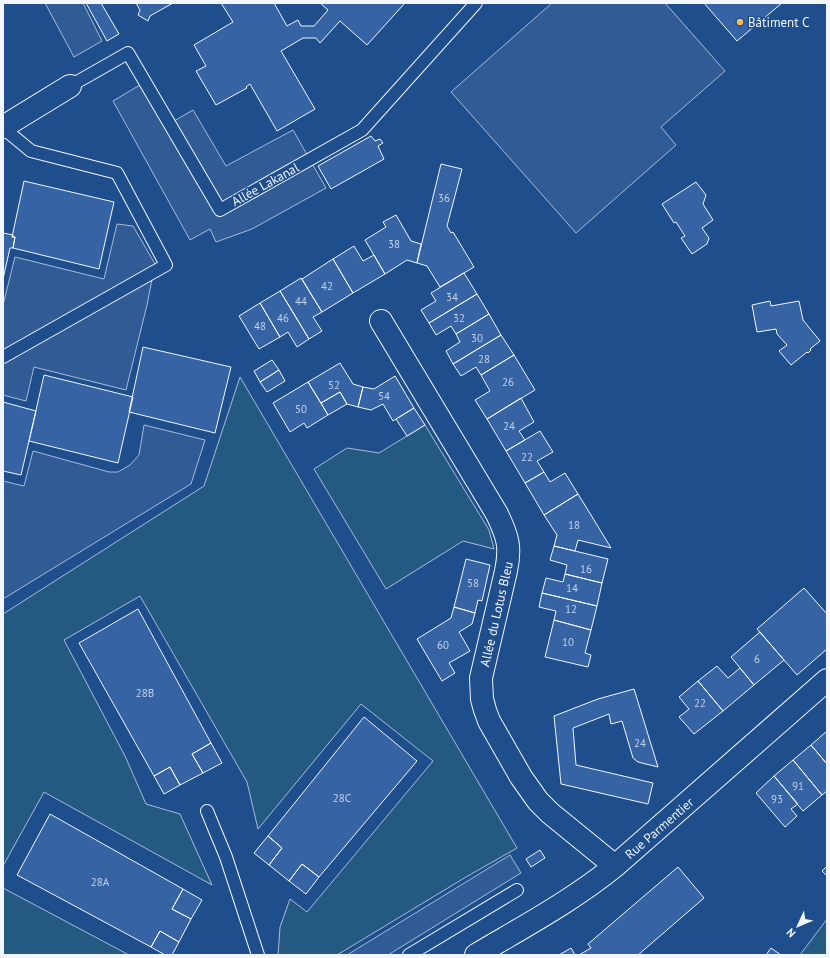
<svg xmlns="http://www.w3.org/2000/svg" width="830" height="958" font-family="'PT Sans',sans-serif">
<rect width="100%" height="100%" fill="#1f4e8c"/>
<!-- green -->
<path fill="#245a82" stroke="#a8bbd7" d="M240,377L517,848L466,877L337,955H278L280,927L290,899L307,912L433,761L361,704L258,829L247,782L140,596L64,640L125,756L146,804L180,814L212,885L44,792L3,866V614L204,486Z
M425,425L489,530L494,549L463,541L386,589L314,469L347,448L379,453Z
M3,888L129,955H3Z
M827,919V955H800Z"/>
<!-- parking -->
<path fill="#305b95" stroke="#a8bbd7" d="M45,3H83L102,41L74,57Z
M552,3H665L725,71L661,127L676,145L576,233L451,92Z
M150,79L174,121L193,110L226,166L293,130L326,188L252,229L216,242L210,229L190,240L113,101Z
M117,224L133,226L155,264L147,305L126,390L34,367L26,401L3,395V305L15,257L104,279Z
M144,425L205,440L191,484L3,599V481L24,486L33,451L109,472H118L130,465L139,455Z
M510,855L521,873L388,955H347Z"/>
<!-- building -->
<path fill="#3563a3" stroke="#f2f6ff" d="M86,3H101L119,34L107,41Z
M136,3H173L150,16L148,21L138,15L140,10Z
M221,3H274L287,26L298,20L301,26H314L328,10L320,3H405L367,45L340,21L320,43L316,38H303L281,51L315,109L277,131L250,84L246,87L247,88L216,105L196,71L206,66L194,45L233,22Z
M704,3H782L737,41Z
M371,136L375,141L380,139L383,143L378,146L384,159L331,189L318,166Z
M441,164L462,169L447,226L451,233L453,232L474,267L440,287L427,266L417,263Z
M24,181L114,202L99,269L13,248L15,237H12Z
M696,182L706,195L703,204L713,220L702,228L709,238L707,244L692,254L681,238L685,236L676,222L674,223L662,204Z
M396,215L411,241L421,244L417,263L407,260L385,274L365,240L386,227L383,222Z
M3,233L13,235L12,237H15L13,248H10L3,279Z
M354,246L363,261L374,255L385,274L353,293L333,259Z
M333,259L353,293L322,312L302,279Z
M464,273L477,294L429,323L421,310L436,301L431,293Z
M301,278L322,312L313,317L322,331L309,339L280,291Z
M280,291L309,339L297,347L288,332L280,337L260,303Z
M477,294L489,314L456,334L451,326L436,335L429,323Z
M770,301L771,306L799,301L803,320L820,341L810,349L811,350L808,353L807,352L791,365L779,351L787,345L777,334L776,329L757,332L752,305Z
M260,303L280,337L259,349L239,316Z
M489,314L501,335L453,364L446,351L460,342L456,334Z
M501,335L514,355L481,375L476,367L461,376L453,364Z
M143,347L231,367L215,433L129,412Z
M514,355L535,390L487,419L475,400L490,391L481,375Z
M272,360L279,370L260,382L254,371Z
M340,363L353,384L363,387L358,407L347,404L340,392L321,403L308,382Z
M279,370L285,381L267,392L260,382Z
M44,375L133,397L118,463L29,441Z
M395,376L414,408L393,421L383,404L371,410L358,407L363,387L374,389Z
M308,382L328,415L307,428L304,423L290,432L273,403Z
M340,392L347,404L328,415L321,403Z
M521,398L534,422L519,431L525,440L506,451L487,419Z
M3,402L36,411L21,475L3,471Z
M414,408L425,425L407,436L396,419Z
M540,431L553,452L537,461L544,472L525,483L506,451Z
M544,472L550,482L565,473L578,494L544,515L525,483Z
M578,494L591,515L611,548L578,540L575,551L554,546L557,535L544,515Z
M554,546L608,559L602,583L565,574L567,565L550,560Z
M466,559L490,565L482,601L478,600L475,613L454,607Z
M565,574L602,583L597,606L542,593L546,578L563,582Z
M804,588L827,614V649L797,675L757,629Z
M542,593L597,606L591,630L554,620L556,611L539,607Z
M454,607L475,613L472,624L459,632L470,651L449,663L455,673L442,681L417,639L451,618Z
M138,609L211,743L192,754L203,773L180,785L170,767L154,776L79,643Z
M554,620L591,630L585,653L591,655L588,667L545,657Z
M760,632L784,660L754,685L731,657Z
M717,666L728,678L740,668L754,685L723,711L698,681Z
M698,681L723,711L694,734L679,717L689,709L679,697Z
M634,689L658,767L638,762L633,758L622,721L611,724L609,714L573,728L576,765L653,783L648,804L561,784L554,716L598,699Z
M364,717L417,761L319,877L302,864L289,881L269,865L282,848L268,836Z
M827,731V764L811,745Z
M211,743L222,763L203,773L192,754Z
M811,745L827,764V791L822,795L793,760Z
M793,760L822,795L803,811L774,776Z
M170,767L180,785L164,794L154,776Z
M774,776L798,804L791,809L797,816L785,827L756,793Z
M50,814L183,889L172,909L191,919L179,942L160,931L151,947L17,875Z
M268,836L282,848L269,865L254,853Z
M540,850L545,858L531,867L526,859Z
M302,864L319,877L306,894L289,881Z
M827,866V876L822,871Z
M678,867L704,898L638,955H579L591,948L588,944Z
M183,889L202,900L191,919L172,909Z
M160,931L179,942L172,955H165L151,947Z
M571,948L575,955H559Z
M771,948L781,955H766Z"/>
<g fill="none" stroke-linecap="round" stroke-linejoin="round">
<defs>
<path id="lane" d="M70,86L128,53L220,210L362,130L476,3
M3,128L31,151L117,173L166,265L3,357
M207,811L226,857L258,955
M409,955L517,890"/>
<path id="street" d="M3,127L70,86
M381,321L497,514C508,537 511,547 506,571L481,678L482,699L485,710L489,721L521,777L538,801L550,813L615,866
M476,955C523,927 572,901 615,866L827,680"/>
</defs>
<!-- lane casing -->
<use href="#lane" stroke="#f2f6ff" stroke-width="14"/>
<!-- street casing -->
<use href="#street" stroke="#f2f6ff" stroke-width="24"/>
<!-- lane -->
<use href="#lane" stroke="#1f4e8c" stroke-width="12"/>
<!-- street -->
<use href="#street" stroke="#1f4e8c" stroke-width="22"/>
</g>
<!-- markers -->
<circle fill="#ffb74d" stroke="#1f4e8c" stroke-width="1.5" cx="740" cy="22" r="4"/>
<g text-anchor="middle" stroke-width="3" stroke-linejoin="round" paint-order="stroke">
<!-- number labels -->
<g font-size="11" fill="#c3d1e8">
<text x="444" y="202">36</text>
<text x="394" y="248">38</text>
<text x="327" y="290">42</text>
<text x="452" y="301">34</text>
<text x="301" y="305">44</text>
<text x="283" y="322">46</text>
<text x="459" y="322">32</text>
<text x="260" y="330">48</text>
<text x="477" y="342">30</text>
<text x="484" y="363">28</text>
<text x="508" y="386">26</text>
<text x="334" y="389">52</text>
<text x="384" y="400">54</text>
<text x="301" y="413">50</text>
<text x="509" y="430">24</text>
<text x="527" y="461">22</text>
<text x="574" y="529">18</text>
<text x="586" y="573">16</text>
<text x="473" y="587">58</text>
<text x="572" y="592">14</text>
<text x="571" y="613">12</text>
<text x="568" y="646">10</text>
<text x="443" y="649">60</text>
<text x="757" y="663">6</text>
<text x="145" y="697">28B</text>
<text x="700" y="707">22</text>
<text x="640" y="747">24</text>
<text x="798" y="790">91</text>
<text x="342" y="802">28C</text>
<text x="777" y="803">93</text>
<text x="100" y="886">28A</text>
</g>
<!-- poi labels -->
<g font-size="13" fill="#f2f6ff" stroke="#1f4e8c" text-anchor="start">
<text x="748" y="27">Bâtiment C</text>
</g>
<!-- street labels -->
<g font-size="13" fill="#f2f6ff" stroke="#1f4e8c">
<text transform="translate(265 184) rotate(-29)" y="5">Allée Lakanal</text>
<text transform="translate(496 614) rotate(-77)" y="5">Allée du Lotus Bleu</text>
<text transform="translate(659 828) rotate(-41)" y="5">Rue Parmentier</text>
</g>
</g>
<!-- border -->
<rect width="830" height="958" fill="none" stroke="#f2f6ff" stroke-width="8"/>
<!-- north arrow -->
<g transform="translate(798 926) rotate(226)" stroke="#1f4e8c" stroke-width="3" paint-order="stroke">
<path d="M0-3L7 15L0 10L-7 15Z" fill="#f2f6ff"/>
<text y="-6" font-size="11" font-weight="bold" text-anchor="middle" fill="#f2f6ff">N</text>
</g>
</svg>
